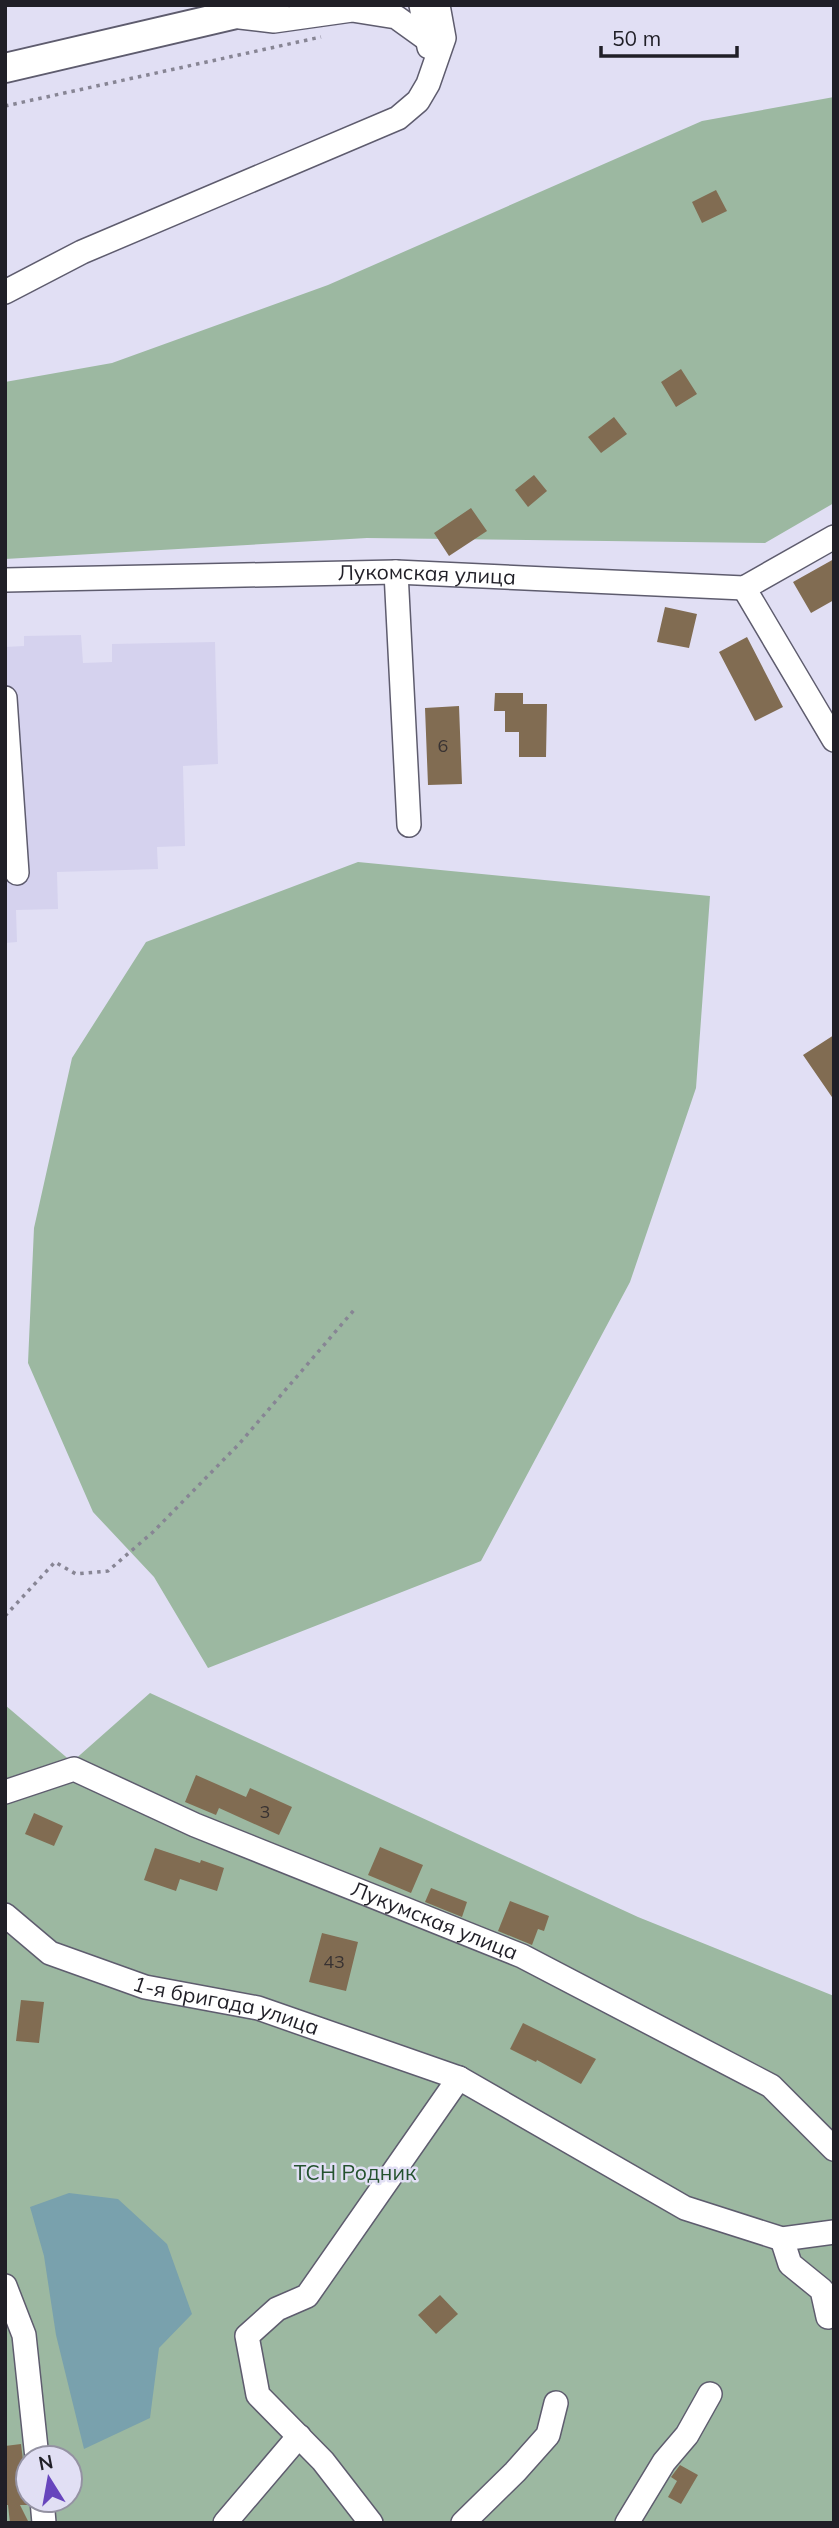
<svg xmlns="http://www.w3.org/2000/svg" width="839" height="2528" font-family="Mulish,sans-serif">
<rect width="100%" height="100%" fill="#e1dff4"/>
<!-- built -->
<path fill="#d5d2ee" d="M81,635L83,663L112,662V644L215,642L218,764L183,766L185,846L157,847L158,869L57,872L58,909L16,910L17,942L5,943V647L24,646V636Z"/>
<!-- green -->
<path fill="#9cb8a1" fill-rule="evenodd" d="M834,97V503L765,543L367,538L5,559V382L112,363L328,285L702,121Z
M358,862L710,896L696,1088L630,1282L481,1561L208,1668L154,1577L93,1512L28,1363L34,1228L72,1058L146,942Z
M150,1693L638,1917L834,1996V2523H5V1705L72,1762ZM28,2458H70V2500H28Z"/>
<!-- water -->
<path fill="#79a1ad" d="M69,2193L118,2199L167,2244L192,2314L159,2348L150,2418L84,2449L56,2335L44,2256L30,2207Z"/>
<!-- building -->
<path fill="#816c52" d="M716,190L727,211L702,223L692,202Z
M681,369L697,394L676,407L661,382Z
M614,417L627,434L601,453L588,437Z
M534,475L547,491L528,507L515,490Z
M471,508L487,531L449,556L434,533Z
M834,559V600L811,613L793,582Z
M665,607L697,614L689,648L657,642Z
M747,637L783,707L755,721L719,652Z
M495,693H523V704H547L546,757H519V732H505V711H494Z
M459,706L462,784L428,785L425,708Z
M834,1035V1100L803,1055Z
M196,1775L246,1797L250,1788L292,1807L279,1835L219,1808L216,1815L185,1802Z
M34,1813L63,1826L54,1846L25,1834Z
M380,1847L423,1865L411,1893L368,1875Z
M155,1848L200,1863L201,1860L224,1868L217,1891L180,1879L176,1891L144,1880Z
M431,1888L467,1902L462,1917L425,1902Z
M510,1901L549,1916L544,1931L538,1929L532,1945L498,1931Z
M322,1933L358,1942L346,1991L309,1982Z
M21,2000L44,2002L39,2043L16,2041Z
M523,2023L596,2059L581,2084L537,2060L536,2062L510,2049Z
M440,2295L458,2314L436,2334L418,2315Z
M21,2444L23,2460L28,2469V2505H20L29,2523H10L8,2505H5V2446Z
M680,2465L698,2475L681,2504L668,2497L677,2481L671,2477Z"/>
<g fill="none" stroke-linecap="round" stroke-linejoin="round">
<defs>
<g id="minor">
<path d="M421,5L429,47"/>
<path d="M240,17L274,21L352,10L396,17L428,40"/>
<path d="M5,292L82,252L398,118L418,101L428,84L444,38L438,5"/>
<path d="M396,572L409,825"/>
<path id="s1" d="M5,580L396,572L744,588L834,537"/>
<path d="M744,588L834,740"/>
<path d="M5,698L17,873"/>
<path id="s2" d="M5,1792L74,1769L195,1825L522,1956L771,2086L834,2149"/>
<path id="s3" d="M5,1915L50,1953L145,1987L258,2008L459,2078L685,2208L782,2239L834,2232"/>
<path d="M782,2239L790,2264L822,2290L828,2317"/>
<path d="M5,2286L24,2335L37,2458"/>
<path d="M42,2500L44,2523"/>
<path d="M225,2523L299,2436"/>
<path d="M371,2523L323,2461L258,2395L247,2336L277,2309L307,2296L459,2078"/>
<path d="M463,2523L515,2472L548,2435L556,2403"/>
<path d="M627,2523L664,2462L687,2435L710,2394"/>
</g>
<path id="major" d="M5,68L275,5"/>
</defs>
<!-- minor casing -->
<use href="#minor" stroke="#5e5c6e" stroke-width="26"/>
<!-- major casing -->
<use href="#major" stroke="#5e5c6e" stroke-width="32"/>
<!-- path -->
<path stroke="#878594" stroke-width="3.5" stroke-dasharray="3.5 5" stroke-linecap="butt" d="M5,106L321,37
M5,1616L55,1562L76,1574L108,1571L153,1532L239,1444L354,1310"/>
<!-- minor -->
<use href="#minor" stroke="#fff" stroke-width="23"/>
<!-- major -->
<use href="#major" stroke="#fff" stroke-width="28"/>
</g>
<g text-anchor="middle" stroke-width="5" stroke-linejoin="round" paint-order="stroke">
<!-- number labels -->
<g font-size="18" fill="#383232">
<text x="443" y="752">6</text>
<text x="265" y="1818">3</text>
<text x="334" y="1968">43</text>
</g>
<!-- street labels -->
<g font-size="21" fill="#201f27" stroke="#e1dff4">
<text dy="7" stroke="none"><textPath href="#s1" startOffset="422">Лукомская улица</textPath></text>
<text dy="7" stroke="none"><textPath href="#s2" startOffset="464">Лукумская улица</textPath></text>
<text dy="7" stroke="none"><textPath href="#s3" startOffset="243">1-я бригада улица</textPath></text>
</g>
<!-- park labels -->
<g font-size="21" fill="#24522f" stroke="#e1dff4">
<text x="355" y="2180">ТСН Родник</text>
</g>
</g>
<!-- border -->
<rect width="839" height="2528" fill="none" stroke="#201f27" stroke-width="14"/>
<!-- north arrow -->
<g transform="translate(49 2479) rotate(349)"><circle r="33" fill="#e1dff4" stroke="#9492a2" stroke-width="2"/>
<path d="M0-5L12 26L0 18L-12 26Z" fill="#6745bd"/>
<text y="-10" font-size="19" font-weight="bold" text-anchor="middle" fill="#201f27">N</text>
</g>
<!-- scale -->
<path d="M601 46v10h136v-10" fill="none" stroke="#201f27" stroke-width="3.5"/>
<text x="612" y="46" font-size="21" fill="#201f27" stroke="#e1dff4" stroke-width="5" paint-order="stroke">50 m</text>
</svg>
